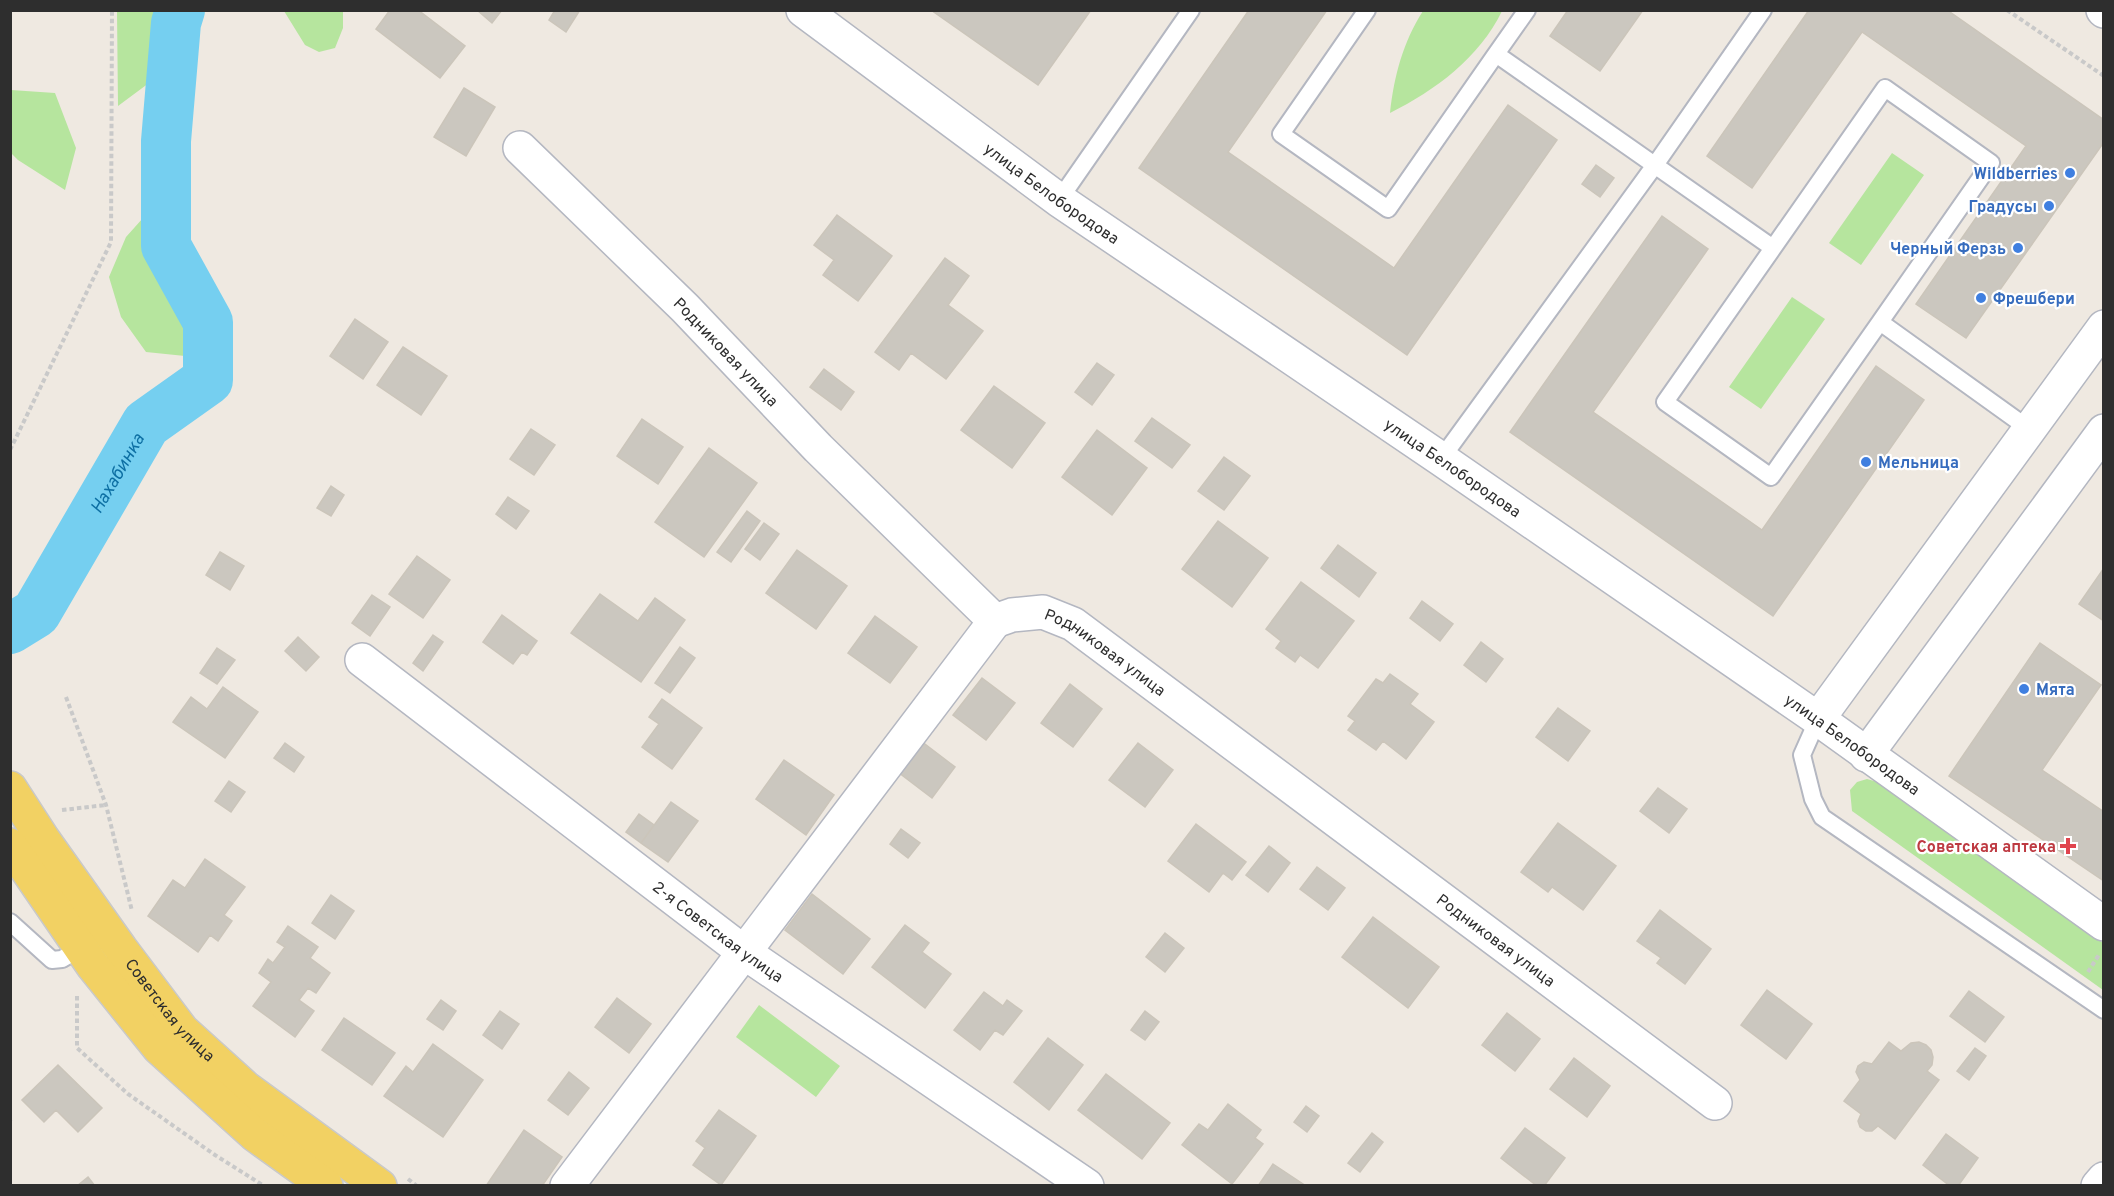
<svg xmlns="http://www.w3.org/2000/svg" width="2114" height="1196" font-family="Overpass,sans-serif">
<rect width="100%" height="100%" fill="#efe9e1"/>
<!-- green -->
<path fill="#b6e59e" d="M117,11H161L153,38V80L118,106Z
M284,11H343V28L335,48L319,52L305,45Z
M1423,11H1502C1479,58 1436,90 1390,113C1394,76 1403,42 1423,11Z
M11,90L55,93L76,148L65,190L18,160L11,153Z
M1892,153L1924,175L1861,265L1829,243Z
M143,218L166,224L187,257L208,322L185,356L146,352L121,317L109,277L126,237Z
M1792,297L1825,319L1761,409L1729,387Z
M1867,779L1881,783L2103,943V990L1852,811L1850,790L1857,782Z
M759,1005L840,1066L816,1097L736,1037Z"/>
<g fill="none" stroke-linecap="round" stroke-linejoin="round">
<!-- river -->
<path stroke="#75cff0" stroke-width="50" id="s1" d="M10,629L36,613L146,424L208,380V322L166,246V141L176,23L180,10"/>
</g>
<!-- building -->
<path fill="#cbc7bf" stroke="#cbc5ba" stroke-width="1.5" d="M390,10H418L465,46L440,78L376,29Z
M477,10H502L492,23Z
M555,10H580L566,32L549,20Z
M931,10H1091L1038,85Z
M1249,10H1327L1228,152L1394,268L1508,105L1557,140L1407,355L1139,168Z
M1568,10H1643L1600,71L1550,36Z
M1809,10H1947L2104,120V142L1966,338L1916,304L2026,146L1862,32L1752,188L1707,156Z
M464,88L495,107L466,156L434,137Z
M1596,165L1614,178L1600,197L1582,184Z
M837,215L892,256L858,301L823,275L834,260L814,245Z
M1662,216L1708,249L1593,412L1762,530L1876,366L1924,400L1773,616L1510,432Z
M945,258L969,276L948,305L983,331L946,379L911,353L899,370L875,352Z
M355,319L388,342L363,379L330,356Z
M403,347L447,376L421,415L377,385Z
M1097,363L1114,375L1092,405L1075,392Z
M824,369L854,392L841,410L810,387Z
M994,386L1045,423L1012,468L961,430Z
M1152,418L1190,445L1172,468L1135,441Z
M642,419L683,447L658,484L617,456Z
M531,429L555,445L534,475L510,459Z
M1097,430L1147,468L1112,515L1062,477Z
M709,448L757,483L704,557L655,522Z
M1224,457L1250,476L1224,510L1198,491Z
M331,486L344,495L331,516L317,508Z
M508,497L529,511L516,529L496,514Z
M747,511L760,521L731,562L717,552Z
M1218,521L1268,558L1232,607L1182,569Z
M764,523L779,534L760,560L745,549Z
M1338,545L1376,573L1359,597L1321,568Z
M797,550L847,586L816,629L766,593Z
M220,552L244,566L230,590L206,575Z
M417,556L450,580L423,618L389,594Z
M2104,568V621L2079,604Z
M1301,582L1354,621L1318,668L1300,655L1295,662L1276,648L1281,641L1266,629Z
M600,594L638,621L655,598L685,620L641,682L571,633Z
M372,595L390,607L370,636L352,623Z
M1422,601L1453,624L1440,641L1410,618Z
M502,615L537,641L527,655L522,652L513,664L483,642Z
M875,616L917,647L890,683L848,653Z
M433,635L443,642L423,671L413,663Z
M298,637L319,657L306,671L285,651Z
M1481,642L1503,659L1486,682L1464,665Z
M2040,643L2101,685L2042,770L2104,812V881L1949,776Z
M680,647L695,658L670,693L655,683Z
M217,648L235,660L217,684L200,673Z
M1390,674L1418,694L1410,704L1434,722L1406,759L1383,741L1376,750L1348,730L1355,721L1348,716L1376,679L1383,683Z
M982,678L1015,703L986,740L953,715Z
M1070,684L1102,709L1073,747L1041,723Z
M223,687L258,712L225,758L173,722L191,697L207,709Z
M662,699L702,728L672,769L642,747L659,724L649,717Z
M1558,708L1590,731L1568,761L1536,737Z
M921,741L955,767L932,798L898,772Z
M285,743L304,757L294,772L274,758Z
M1138,743L1173,770L1145,807L1109,780Z
M784,760L834,795L806,835L756,799Z
M229,781L245,792L231,812L215,801Z
M1658,788L1687,809L1669,833L1640,811Z
M671,802L698,821L668,862L641,843Z
M639,814L654,825L641,843L626,832Z
M1558,823L1616,866L1583,910L1552,887L1548,892L1521,872Z
M1196,824L1246,862L1232,880L1223,873L1209,892L1168,861Z
M901,829L920,843L908,858L890,844Z
M1269,846L1290,863L1268,892L1246,875Z
M205,859L245,887L224,915L232,921L218,941L210,935L198,952L148,916L173,880L185,888Z
M1317,867L1345,888L1328,910L1300,889Z
M812,894L870,939L843,974L785,930Z
M331,895L354,911L335,939L312,923Z
M1660,910L1711,949L1685,984L1657,963L1661,958L1637,941Z
M1373,917L1439,967L1408,1008L1342,957Z
M905,925L929,943L922,952L951,974L925,1008L872,967Z
M288,926L318,947L310,958L330,973L316,993L308,988L299,1000L314,1011L295,1037L253,1006L271,982L259,973L268,959L273,963L285,947L277,942Z
M1165,933L1184,948L1165,972L1146,957Z
M1767,990L1812,1024L1786,1059L1741,1025Z
M1969,991L2004,1017L1985,1042L1950,1016Z
M984,992L1003,1006L1007,1000L1022,1011L1003,1035L995,1030L980,1050L954,1030Z
M617,998L651,1024L629,1053L595,1027Z
M441,1000L456,1011L443,1030L427,1019Z
M500,1011L519,1024L502,1049L483,1035Z
M1145,1011L1159,1022L1145,1040L1131,1030Z
M1507,1013L1540,1039L1515,1071L1482,1045Z
M344,1018L395,1053L372,1085L322,1050Z
M1048,1038L1083,1065L1049,1110L1014,1082Z
M1889,1042L1901,1051L1911,1043L1919,1042L1926,1045L1931,1050L1933,1057L1932,1065L1927,1071L1939,1080L1895,1139L1878,1126L1872,1131H1866L1860,1127L1858,1121L1861,1114L1844,1101L1860,1080L1856,1072L1858,1066L1864,1062L1872,1064Z
M433,1044L483,1080L443,1137L384,1096L406,1066L413,1072Z
M1975,1048L1986,1056L1969,1080L1957,1071Z
M1574,1058L1610,1086L1587,1117L1550,1089Z
M58,1065L102,1108L78,1132L56,1110L44,1122L22,1100Z
M569,1072L589,1088L568,1115L548,1100Z
M1106,1074L1170,1123L1142,1159L1078,1110Z
M1228,1104L1261,1130L1255,1138L1263,1144L1232,1184L1182,1145L1199,1124L1208,1130Z
M1306,1106L1319,1116L1307,1132L1294,1122Z
M719,1110L756,1136L721,1185L693,1165L705,1148L696,1141Z
M1525,1128L1565,1158L1544,1186H1537L1501,1158Z
M524,1130L562,1157L542,1186H486Z
M1372,1133L1383,1142L1360,1172L1348,1163Z
M1946,1134L1978,1158L1958,1186H1950L1923,1165Z
M1273,1164L1306,1186H1258Z
M88,1177L95,1186H77Z"/>
<g fill="none" stroke-linecap="round" stroke-linejoin="round">
<defs>
<path id="lane" d="M1367,10L1281,134L1388,209L1496,54
M1527,10L1496,54L1773,248L1885,88L1991,163L1880,322L2029,429
M1059,200L1191,10
M1773,248L1665,402L1771,477L1880,322
M1441,459L1655,165L1763,10
M1818,719L1802,755L1813,799L1822,817L2104,1010
M10,922L52,960L62,959L81,948"/>
<g id="street">
<path id="s2" d="M803,10L1059,200L1441,459L1818,719L2104,924"/>
<path d="M2103,10L2104,11"/>
<path id="s3" d="M520,148L685,308L818,448L995,621L1012,615L1043,612L1073,624L1715,1103"/>
<path id="s4" d="M362,660L745,953L1087,1186"/>
<path d="M1818,719L2104,327"/>
<path d="M1866,755L2104,431"/>
<path d="M567,1186L995,621"/>
<path d="M2098,1186L2104,1179"/>
</g>
<g id="primary">
<path id="s5" d="M10,788L43,839L121,949L182,1030L246,1088L380,1186"/>
<path d="M10,845L93,966L159,1048L255,1135L326,1186"/>
</g>
</defs>
<!-- lane casing -->
<use href="#lane" stroke="#b4b7c1" stroke-width="20"/>
<!-- street casing -->
<use href="#street" stroke="#b4b7c1" stroke-width="36"/>
<!-- primary casing -->
<use href="#primary" stroke="#c9c9c9" stroke-width="36"/>
<!-- path -->
<path stroke="#c9c9c9" stroke-width="4" stroke-dasharray="4.5 3" stroke-linecap="butt" d="M2007,10L2104,76
M10,450L111,242L112,10
M66,697L106,805L132,911
M62,810L106,805
M2088,972L2100,953
M77,996V1048L128,1094L215,1155L264,1186
M10,1120L11,1119
M408,1179L417,1186"/>
<!-- lane -->
<use href="#lane" stroke="#fff" stroke-width="16"/>
<!-- street -->
<use href="#street" stroke="#fff" stroke-width="33"/>
<!-- primary -->
<use href="#primary" stroke="#f2d163" stroke-width="33"/>
</g>
<!-- markers -->
<g fill="#3f7fe0" stroke="#fff" stroke-width="2">
<circle cx="2070" cy="173" r="6"/>
<circle cx="2049" cy="206" r="6"/>
<circle cx="2018" cy="248" r="6"/>
<circle cx="1981" cy="298" r="6"/>
<circle cx="1866" cy="462" r="6"/>
<circle cx="2024" cy="689" r="6"/>
</g>
<path fill="#e0444e" stroke="#fff" stroke-width="2" d="M2065 837h6v6h6v6h-6v6h-6v-6h-6v-6h6z"/>
<g text-anchor="middle" stroke-width="4.5" stroke-linejoin="round" paint-order="stroke">
<!-- shop labels -->
<g font-size="16" font-weight="bold" fill="#366cbe" stroke="#fff" text-anchor="end">
<text x="2058" y="179">Wildberries</text>
<text x="2037" y="212">Градусы</text>
<text x="2006" y="254">Черный Ферзь</text>
<text x="1993" y="304" text-anchor="start">Фрешбери</text>
<text x="1878" y="468" text-anchor="start">Мельница</text>
<text x="2036" y="695" text-anchor="start">Мята</text>
</g>
<!-- street labels -->
<g font-size="16" fill="#2e2e2e" stroke="#fff">
<text dy="6" stroke="none"><textPath href="#s2" startOffset="309">улица Белобородова</textPath></text>
<text dy="6" stroke="none"><textPath href="#s3" startOffset="290">Родниковая улица</textPath></text>
<text dy="6" stroke="none"><textPath href="#s2" startOffset="795">улица Белобородова</textPath></text>
<text dy="6" stroke="none"><textPath href="#s3" startOffset="794">Родниковая улица</textPath></text>
<text dy="6" stroke="none"><textPath href="#s2" startOffset="1281">улица Белобородова</textPath></text>
<text dy="6" stroke="none"><textPath href="#s4" startOffset="448">2-я Советская улица</textPath></text>
<text dy="6" stroke="none"><textPath href="#s3" startOffset="1280">Родниковая улица</textPath></text>
<text dy="6" stroke="none"><textPath href="#s5" startOffset="274">Советская улица</textPath></text>
</g>
<!-- health labels -->
<g font-size="16" font-weight="bold" fill="#be3a42" stroke="#fff" text-anchor="end">
<text x="2056" y="852">Советская аптека</text>
</g>
<!-- water labels -->
<g font-size="18" font-style="italic" fill="#0d6fa3" stroke="#fff">
<text dy="6" stroke="none"><textPath href="#s1" startOffset="192">Нахабинка</textPath></text>
</g>
</g>
<!-- border -->
<rect width="2114" height="1196" fill="none" stroke="#2e2e2e" stroke-width="24"/>
</svg>
